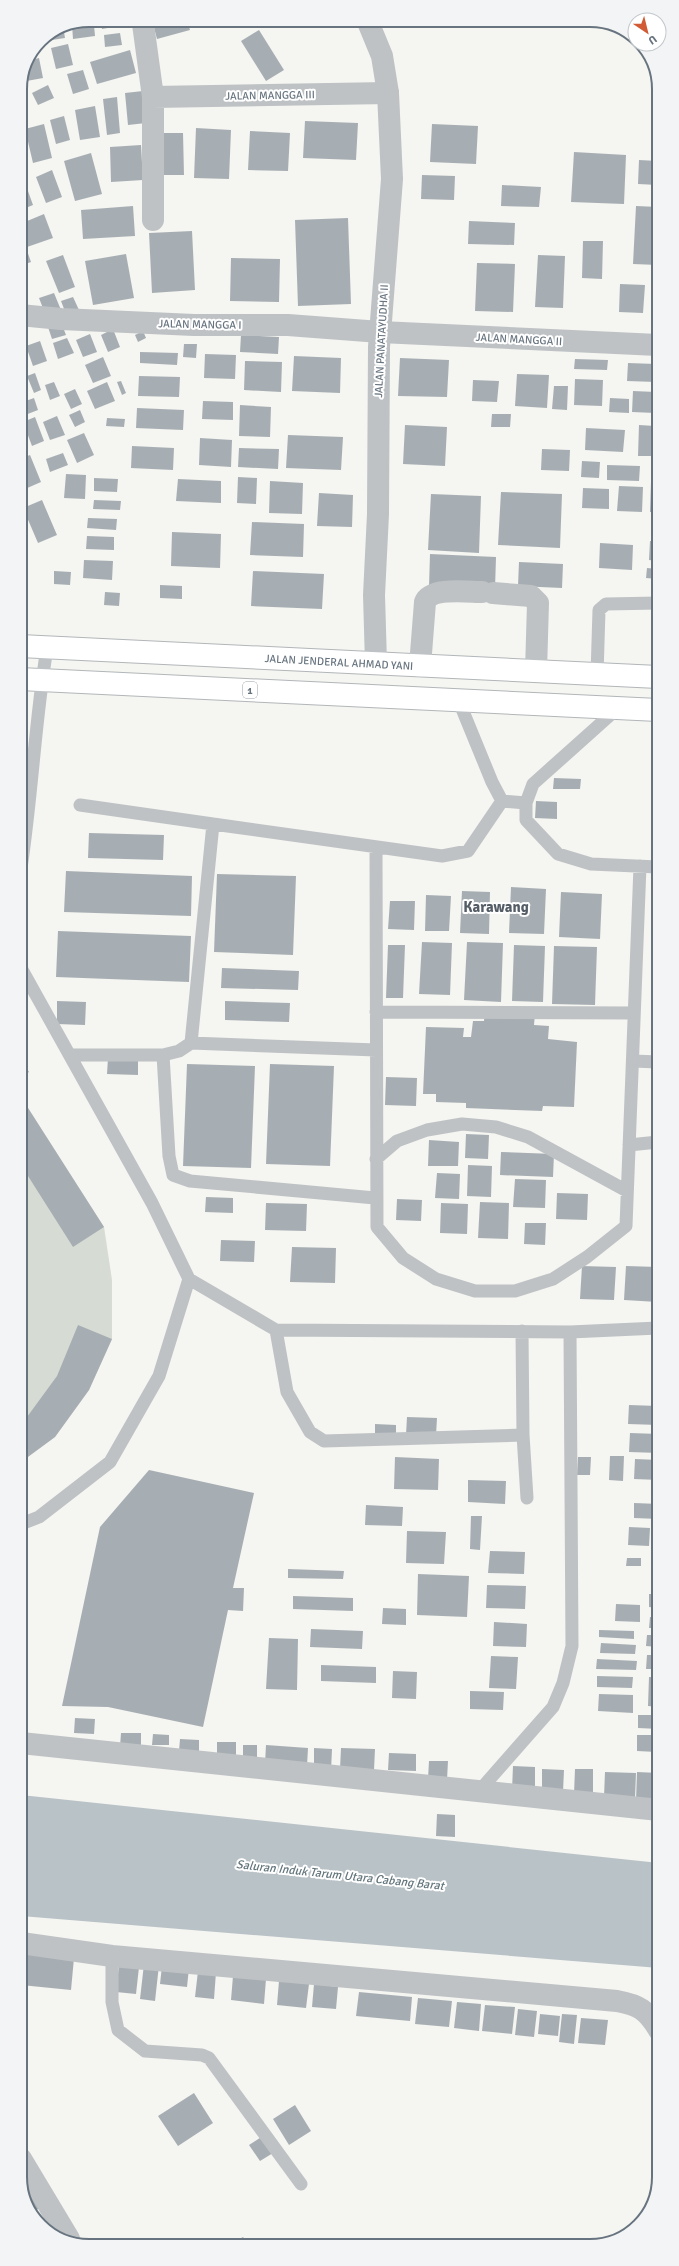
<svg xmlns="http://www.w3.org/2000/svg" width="679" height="2266" font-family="Signika,sans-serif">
<rect width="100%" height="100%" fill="#f5f5f1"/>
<!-- green -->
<path fill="#d6dbd3" d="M21,1097L104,1227L112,1280V1339L89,1390L55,1437L21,1462Z"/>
<!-- water -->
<path fill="#b9c2c7" d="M21,1795L659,1863V1968L21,1916Z"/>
<!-- building -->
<path fill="#a7aeb3" d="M153,24H188L190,30L157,39Z
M72,25H94L95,36L73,39Z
M101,25H112L113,27L102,29Z
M63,26L65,38L45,41L44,38Z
M259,30L284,70L266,81L241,41Z
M120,33L122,45L105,47L104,35Z
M68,44L73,65L56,69L51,48Z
M130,50L136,73L97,84L90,62Z
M39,58L43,78L21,82L27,61Z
M83,70L89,89L73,94L67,74Z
M48,85L54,98L38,105L32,93Z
M143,91L146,123L128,125L125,93Z
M117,97L120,133L107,135L103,99Z
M95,106L100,137L80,140L75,110Z
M64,116L70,140L56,144L50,120Z
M305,121L358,123L356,160L303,158Z
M44,124L52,158L33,163L25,129Z
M432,124L478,126L476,164L430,162Z
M196,128L231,130L229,179L194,178Z
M250,131L290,133L288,171L248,170Z
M154,133H183L184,175H154Z
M141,145L143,180L111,182L110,147Z
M574,152L626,155L624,204L571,202Z
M91,153L102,194L75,201L64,161Z
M639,160L658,161V185L638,184Z
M52,170L62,197L46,203L36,177Z
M422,175L455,176L454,200L421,199Z
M24,180L33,205L21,210L20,182Z
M502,185L541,187L539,207L501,206Z
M133,206L135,236L83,239L81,210Z
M636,206L658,207V265L633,264Z
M44,214L53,238L27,247L20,230V224Z
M348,218L351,304L298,306L295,220Z
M469,221L515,223L514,245L468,244Z
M192,231L195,290L152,293L149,233Z
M23,239L31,262L20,266V240Z
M583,241H603L602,279L582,278Z
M126,254L134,298L93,305L85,261Z
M63,255L75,287L59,293L46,261Z
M538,255L565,256L563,308L535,307Z
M231,258L280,259L279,302L230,301Z
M477,263L515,264L513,312L475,311Z
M620,284L645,285L643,313L619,312Z
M54,293L61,310L46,316L39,298Z
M73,297L79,310L66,314L61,301Z
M21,319L28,337L20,340V320Z
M61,322L66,335L52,339L48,327Z
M113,329L120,347L108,352L101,335Z
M143,331L146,338L138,342L135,335Z
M90,334L97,352L83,357L76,340Z
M241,335L279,337L278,354L240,352Z
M67,338L74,353L58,359L53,343Z
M40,341L47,361L33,366L26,346Z
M184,344H197L196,358L183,357Z
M20,351L26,365L20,367Z
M140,352L178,353L177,365L140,363Z
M205,354L236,355L235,379L204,378Z
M294,356L341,358L340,393L292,391Z
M103,357L111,376L93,383L85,365Z
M400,358L449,360L447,397L398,396Z
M575,359L608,360L607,370L574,369Z
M245,361L282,362L281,392L244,390Z
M628,363L656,364V382L627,381Z
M35,373L41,390L34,393L27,376Z
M517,374L549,375L547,408L515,406Z
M139,376L180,377L179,397L138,396Z
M575,379L603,380L602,406L574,405Z
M473,380L499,381L497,402L472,401Z
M121,381L126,393L122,395L117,382Z
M54,382L60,396L50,400L45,385Z
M107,382L115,401L95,409L87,391Z
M554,386H568L567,410L552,409Z
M75,389L82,404L71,409L64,394Z
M633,391L656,392L655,413L632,412Z
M34,398L38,410L20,417V403Z
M610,398L629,399V413L609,412Z
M203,401L233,402V420L202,419Z
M240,405L271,407L270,437L239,436Z
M137,408L184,410L183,430L136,428Z
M80,410L85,422L75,427L69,415Z
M492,414H511L510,427H491Z
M57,416L65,435L50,440L43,422Z
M35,417L44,441L32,446L23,422Z
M107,418L125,419L124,427L106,426Z
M405,425L447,427L445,466L403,464Z
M639,425L655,426L653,456H638Z
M586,428L625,430L623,452L585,450Z
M20,431L27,447L20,449Z
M84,433L94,455L77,463L67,440Z
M288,435L343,437L341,470L286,468Z
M200,438L232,440L231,467L199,465Z
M132,446L174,448L173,470L131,468Z
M239,448L279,449L278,469L238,467Z
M542,449L570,450L569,471L541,470Z
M63,453L68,465L50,472L46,459Z
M30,455L41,482L25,489L20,479V459Z
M582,461L600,462L599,478L581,477Z
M607,465L640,466L639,481L607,480Z
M66,474L86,475L85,499L64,498Z
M238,477L257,478L256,504L237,503Z
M94,478L118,479L117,492L94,491Z
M178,479L221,481V503L176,501Z
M270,481L303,483L302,514L269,513Z
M651,482H658V512H650Z
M619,486L643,487L642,512L617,511Z
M583,488L609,489V509L582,508Z
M501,492L562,494L560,548L498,545Z
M319,493L353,495L352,527L317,526Z
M431,494L481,496L479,553L428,550Z
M42,500L57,535L38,543L23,508Z
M94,500L121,501L120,510L93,509Z
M88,518L117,519L116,530L87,528Z
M252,522L304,524L303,557L250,555Z
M172,532L221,534L220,568L171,566Z
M87,536L114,537V550L86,549Z
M650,541H658V561L649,560Z
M600,543L633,545L632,570L599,568Z
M430,554L496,557L495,589L429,587Z
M84,560L113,561L112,580L83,578Z
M519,562L563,564L562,588L518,586Z
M647,568L658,569V579L646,578Z
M54,571L71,572L70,585L54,584Z
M253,571L324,574L322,609L251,606Z
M160,585L182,586V599L160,598Z
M105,592L120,593L119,606L104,605Z
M554,778L581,779L580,789H553Z
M536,801L557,802V819L535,818Z
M89,833L164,835L163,860L88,858Z
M66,871L192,876L191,916L64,912Z
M217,874L296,876L293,955L214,952Z
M511,887L546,889L544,934L509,933Z
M462,891L490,892L489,934L460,933Z
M561,892L602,894L600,939L559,937Z
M426,895L451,896L449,931H425Z
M390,901H415L414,930L388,929Z
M58,931L191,936L189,982L56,977Z
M422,942L452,943L450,995L419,994Z
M467,942L503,943L501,1002L464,1000Z
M388,945H405L403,998H386Z
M514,945L545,946L543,1002L512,1001Z
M554,946L597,947L595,1005L552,1004Z
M222,968L299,971L298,990L221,988Z
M57,1001L86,1002L85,1025L57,1024Z
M225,1001L290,1003L289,1022L225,1020Z
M485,1010L535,1014L534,1025L549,1026L548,1039L577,1042L574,1107L543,1106L542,1111L466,1108V1103L436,1102V1094H423L426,1027L464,1028L463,1037H471L473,1021H484Z
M108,1058L138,1059V1075L107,1074Z
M21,1060L29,1072L21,1077Z
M187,1064L255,1066L251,1168L183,1166Z
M270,1064L334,1066L330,1166L266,1164Z
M386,1077L417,1078L416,1106L385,1105Z
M21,1097L104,1227L73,1247L21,1165Z
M466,1134L489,1135L488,1159L465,1158Z
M429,1140L459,1142L458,1166H428Z
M501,1152L554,1154L553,1177L500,1175Z
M468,1165L492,1166L491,1197L467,1196Z
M437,1173L460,1174L459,1199L435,1198Z
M654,1175H658V1193Z
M515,1179L546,1180L545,1208L513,1207Z
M557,1193L588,1194L587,1220L556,1219Z
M206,1197L233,1198V1213L205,1212Z
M397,1199L422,1200L421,1221L396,1220Z
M480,1202L509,1203L508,1239L478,1238Z
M266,1203L307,1204L306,1231L265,1230Z
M441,1203L468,1204L467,1234L440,1233Z
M525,1223H546L545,1245L524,1244Z
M221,1240L255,1241L254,1262L220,1261Z
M292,1247L336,1248L335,1283L290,1282Z
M582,1266L616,1267L614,1300L580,1299Z
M626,1266L658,1267V1302L624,1300Z
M78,1325L112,1339L89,1390L55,1437L21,1462V1421L27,1417L57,1376Z
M629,1405L658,1406L659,1425L628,1424Z
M407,1417L437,1418L436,1435H406Z
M375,1424L396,1425V1437H375Z
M630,1433L659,1434V1453L629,1452Z
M610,1456H624L623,1481L609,1480Z
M395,1457L439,1459L438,1490L394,1489Z
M578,1457H591L590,1475H577Z
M635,1459L659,1460V1480L634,1479Z
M149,1470L254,1493L233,1588H244L243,1611L228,1610L203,1727L108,1707L62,1706L100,1527Z
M468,1480L506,1481L505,1504L468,1502Z
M634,1503L659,1504V1519L634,1518Z
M366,1505L403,1507L402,1526L365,1525Z
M471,1516H482L480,1550L470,1549Z
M629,1527L650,1528L649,1546L628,1545Z
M407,1531L446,1532L444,1564L406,1563Z
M490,1551L525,1552L524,1574L488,1573Z
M627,1558H641V1566H626Z
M288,1569L344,1571L343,1579L288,1578Z
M418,1574L469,1576L467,1617L417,1615Z
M487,1585L526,1586L525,1609L486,1608Z
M649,1594H659V1608L649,1607Z
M293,1596L353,1598V1611L293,1609Z
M616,1604L640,1605V1622L615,1621Z
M383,1608L406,1609V1625L382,1624Z
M650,1617H659V1628H649Z
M494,1622L527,1624L526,1647L493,1646Z
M311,1629L363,1631L362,1649L310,1647Z
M599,1630L634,1631V1639L599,1637Z
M647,1635H659V1647L646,1646Z
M269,1638L298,1639L297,1690L266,1689Z
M601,1643L636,1645L635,1654L600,1653Z
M647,1655H659V1669H646Z
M491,1656L518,1657L516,1689L489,1688Z
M597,1659L637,1661L636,1670L596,1669Z
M321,1665L376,1667V1683L321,1681Z
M393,1671L417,1672L416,1699L392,1698Z
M597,1676L633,1677L632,1688L597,1687Z
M649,1677H659V1707L648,1706Z
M470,1691L504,1692L503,1710L470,1709Z
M599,1694L633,1695V1713L598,1711Z
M638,1715H659V1729L638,1728Z
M75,1718L95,1719L94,1734L74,1733Z
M121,1733H141V1747H120Z
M153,1734L169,1735V1745H152Z
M637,1735H657V1752L637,1751Z
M180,1739L199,1740V1752L179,1751Z
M217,1742H236V1760L217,1759Z
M243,1745H257V1763L243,1762Z
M266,1745L308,1748L307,1766L265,1764Z
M314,1748L332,1749L331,1771L314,1770Z
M341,1748L375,1749L374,1770L340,1769Z
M389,1753L416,1754V1771L388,1770Z
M429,1761H448L447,1780L428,1779Z
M513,1766L535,1767V1791L512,1790Z
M542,1769L564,1770L563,1792L542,1791Z
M575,1769H593V1795L574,1794Z
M605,1772L636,1773L635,1798L604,1797Z
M637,1772L659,1773V1802L636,1801Z
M437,1814L455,1815V1837L436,1836Z
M21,1953L74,1958L71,1990L21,1985Z
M144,1964L159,1965L155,2001L140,1999Z
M119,1965L139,1967L136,1994L116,1992Z
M162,1966L189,1968L187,1987L160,1984Z
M198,1971L216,1972L214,1999L195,1997Z
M233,1976L266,1979L264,2004L231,2000Z
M279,1981L309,1984L306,2008L277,2005Z
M314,1984L338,1987L336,2009L312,2007Z
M359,1992L412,1997L410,2021L356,2016Z
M418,1998L452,2001L449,2027L415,2024Z
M457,2002L481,2004L479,2031L454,2028Z
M485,2005L515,2007L512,2034L482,2031Z
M518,2009L537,2011L534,2037L515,2035Z
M540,2014L560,2016L558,2036L538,2034Z
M562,2014L577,2015L574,2044L559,2042Z
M581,2018L608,2020L605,2045L578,2043Z
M194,2093L213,2123L178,2146L158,2116Z
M295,2105L311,2131L289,2145L273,2119Z
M263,2136L273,2153L260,2161L249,2145Z
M21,2174L42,2206L34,2212L21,2190Z
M243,2237L249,2245H229Z"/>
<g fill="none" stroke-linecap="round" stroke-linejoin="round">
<defs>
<path id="primary" d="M20,646L658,677
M20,679L658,710"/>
</defs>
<!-- primary casing -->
<use href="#primary" stroke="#b2b6b9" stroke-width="24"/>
<!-- service -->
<path stroke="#bec2c5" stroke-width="13" d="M597,675L599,610L606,604L658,603
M458,699L492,782L502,801
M618,708L533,784L526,803V820L558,854L591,864L658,867
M502,801L526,803
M80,805L213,824
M376,848L377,1227L403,1258L436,1279L475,1291H515L553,1279L587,1257L626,1226L640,866
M21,868C32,795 35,721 47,648
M21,968L152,1203L189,1279L159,1376L110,1462L39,1517L21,1524
M376,1012L634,1013
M376,1050L191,1043L213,824L442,856L468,851L502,801
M70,1055H163L179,1051L191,1043
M163,1055L169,1156L173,1175L190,1181L375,1198
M633,1061L658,1062
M629,1145L658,1142
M376,1159L397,1141L427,1130L462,1124L496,1127L528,1137L627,1191
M189,1279L276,1330L570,1332L658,1328
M276,1330L287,1392L310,1432L324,1441L523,1435
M522,1331L523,1435L527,1498
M480,1790L553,1707L563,1683L572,1646L570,1332
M112,1956V2002L118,2030L145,2051L202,2055L209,2058L301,2184"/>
<!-- minor -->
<path stroke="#bec2c5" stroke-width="22" d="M143,24L153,97V220
M153,97L388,93
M20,315L61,319L194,325H288L380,332L658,345
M493,593L531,596L538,603L536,671
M420,666L425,602C431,587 468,592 482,592
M21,2159L69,2239"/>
<!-- tertiary -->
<path stroke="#bec2c5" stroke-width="22" d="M368,22L382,56L388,93L392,179L379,347L378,514L374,595L376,663
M21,1743L659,1810
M21,1943L112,1956L617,2001C639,2005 647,2010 659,2030"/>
<!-- primary -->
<use href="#primary" stroke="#fff" stroke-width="22"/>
</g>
<g text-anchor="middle" stroke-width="4" stroke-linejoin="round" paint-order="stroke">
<!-- shield labels -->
<rect fill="#fff" stroke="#959ea5" stroke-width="1" x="243" y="682" width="14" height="16" rx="3"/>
<g font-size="10" font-weight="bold" fill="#67747f">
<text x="250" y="694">1</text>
</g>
<!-- street labels -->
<g font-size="11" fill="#67747f" stroke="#fff">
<text transform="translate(270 95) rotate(-1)" y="4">JALAN MANGGA III</text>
<text transform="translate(200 324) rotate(1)" y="4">JALAN MANGGA I</text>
<text transform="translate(519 339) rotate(3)" y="4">JALAN MANGGA II</text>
<text transform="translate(381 341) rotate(-87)" y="4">JALAN PANATAYUDHA II</text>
<text transform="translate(339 662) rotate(3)" y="4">JALAN JENDERAL AHMAD YANI</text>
</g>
<!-- water labels -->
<g font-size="12" font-style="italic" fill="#63757c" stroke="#fff">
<text transform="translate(340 1875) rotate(6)" y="4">Saluran Induk Tarum Utara Cabang Barat</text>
</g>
<!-- district labels -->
<g font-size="15" font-weight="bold" fill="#545d65" stroke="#fff">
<text x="496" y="912">Karawang</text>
</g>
</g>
<!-- crop -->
<path d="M0 0H679V2266H0ZM89 27H590A62 62 0 0 1 652 89V2177A62 62 0 0 1 590 2239H89A62 62 0 0 1 27 2177V89A62 62 0 0 1 89 27Z" fill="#f3f4f5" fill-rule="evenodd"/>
<path fill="none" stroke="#67747f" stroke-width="2" d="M89 27H590A62 62 0 0 1 652 89V2177A62 62 0 0 1 590 2239H89A62 62 0 0 1 27 2177V89A62 62 0 0 1 89 27Z"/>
<!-- north arrow -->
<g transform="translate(647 32) rotate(145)"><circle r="19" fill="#ffffff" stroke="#c2c7cc"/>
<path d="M0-3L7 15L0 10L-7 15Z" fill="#d15b35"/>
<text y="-6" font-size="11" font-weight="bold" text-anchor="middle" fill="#67747f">U</text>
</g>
</svg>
